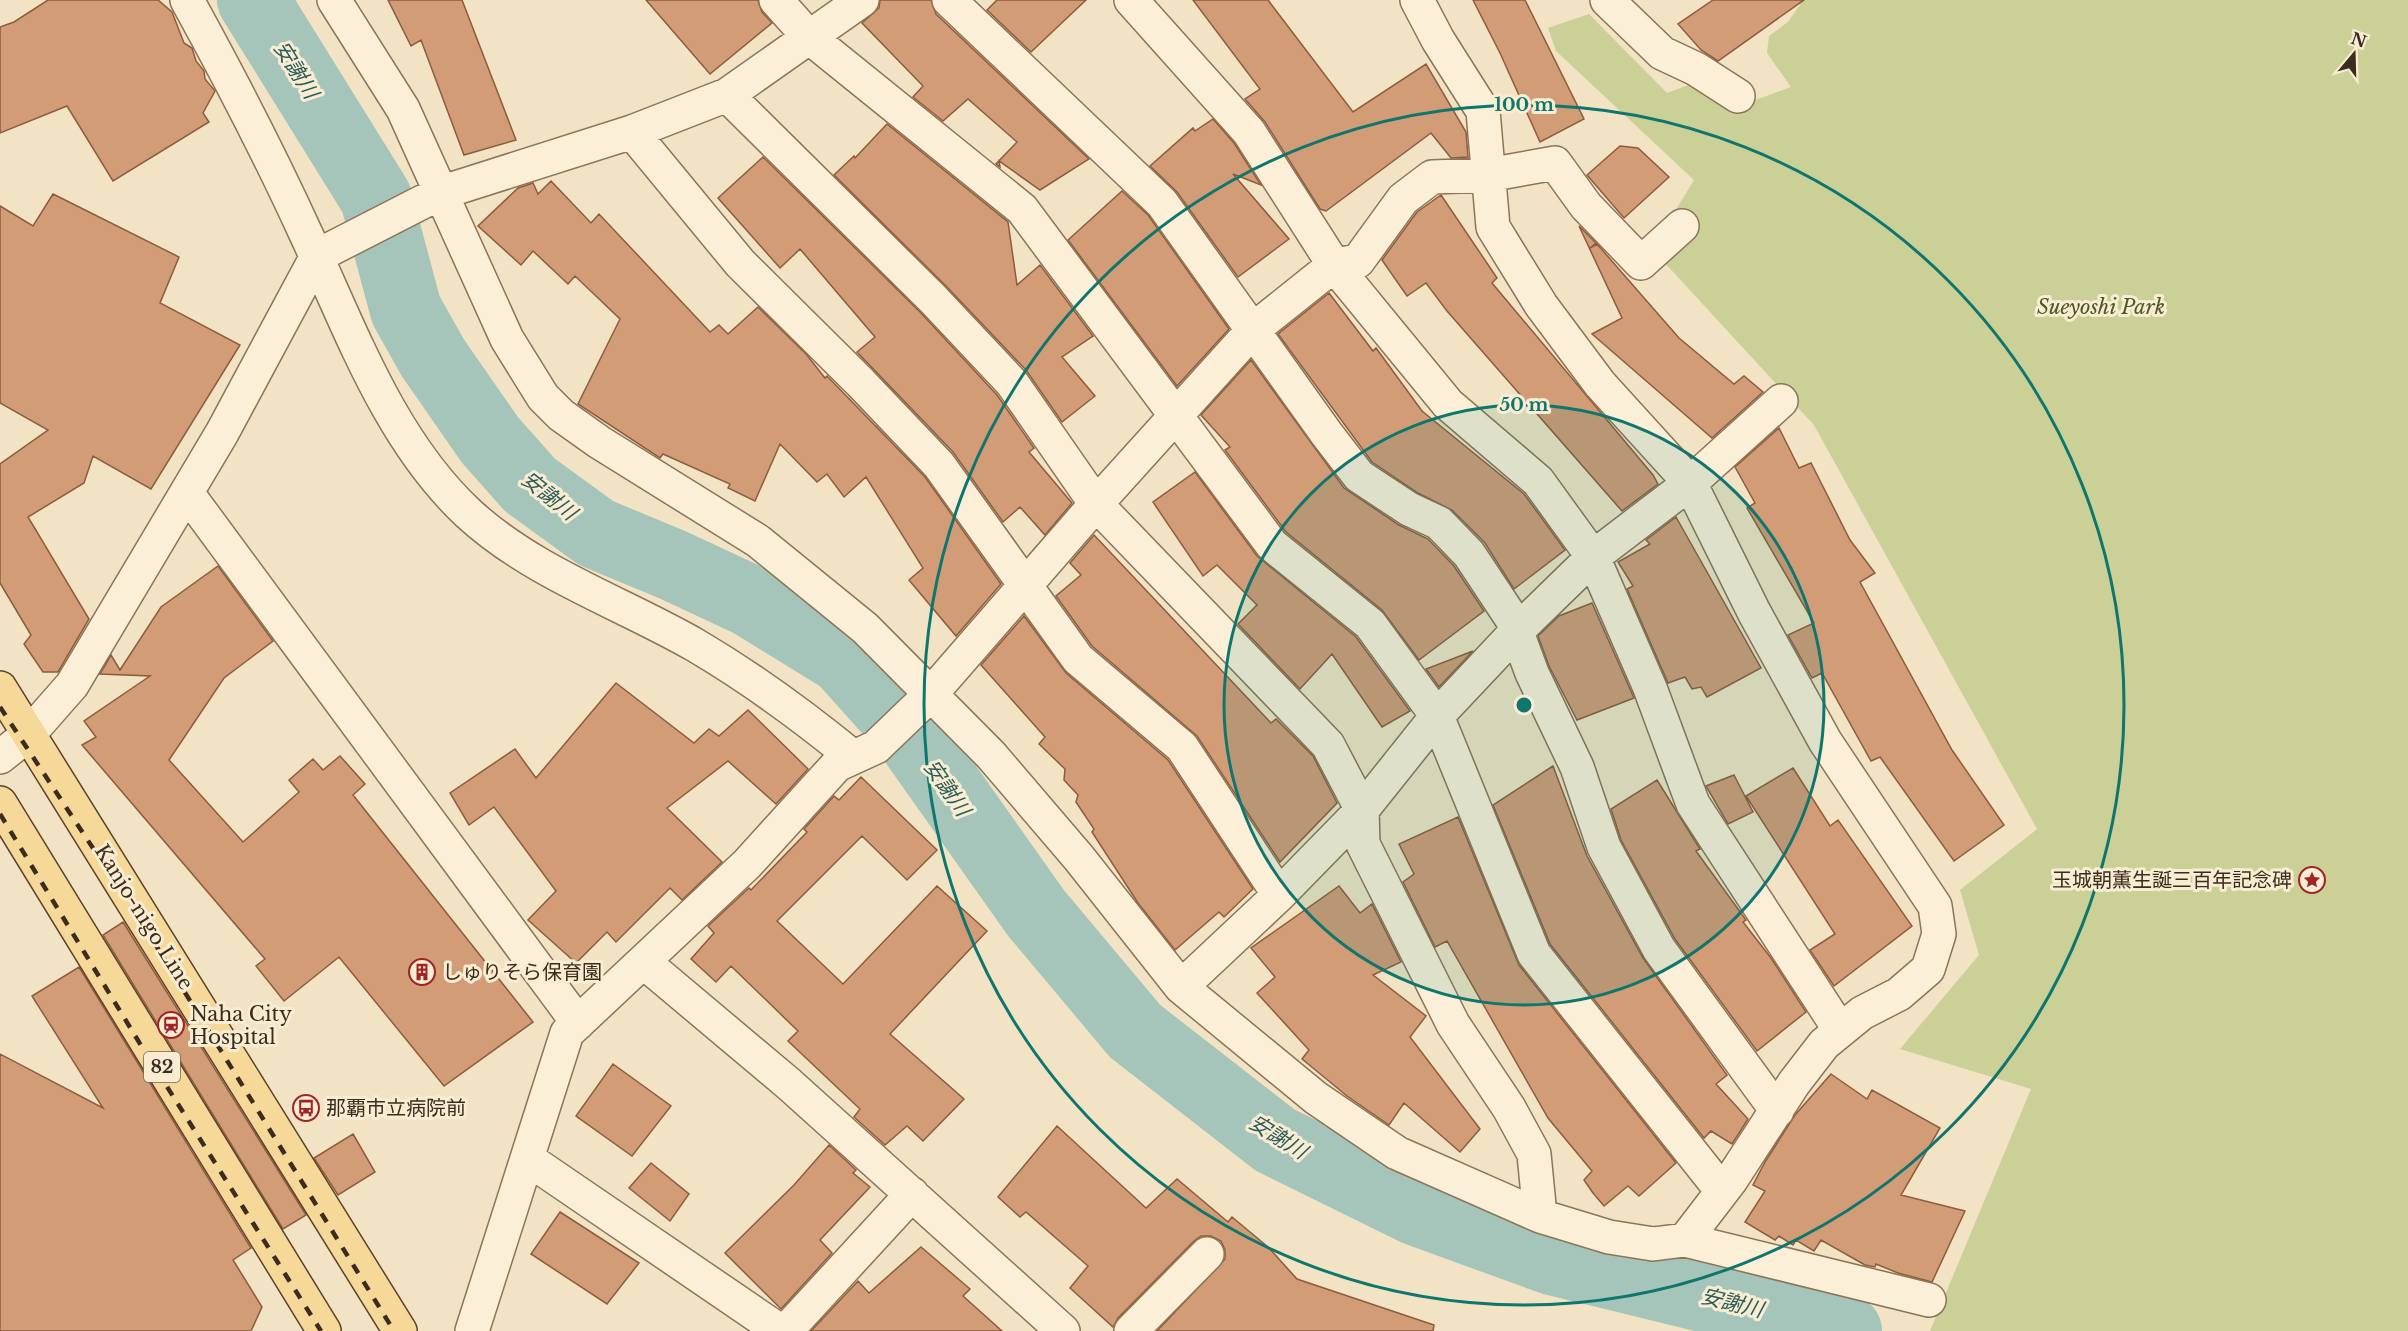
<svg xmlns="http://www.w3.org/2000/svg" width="2408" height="1331" font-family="'Libre Baskerville','Noto Sans JP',serif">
<rect width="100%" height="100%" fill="#f1e3c3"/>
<!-- green -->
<path fill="#cad096" d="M1799,0H2408V1331H1930L2031,1089L1900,1049L1979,955L1960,890L2037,829L1814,425L1652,249L1694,180L1556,51L1548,28L1589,14L1667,93L1702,80L1728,110L1791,87L1767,53L1769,36L1788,22L1800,5Z"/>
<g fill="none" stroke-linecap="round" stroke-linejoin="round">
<!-- river -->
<path stroke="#a5c4ba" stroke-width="72" d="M253,0L376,198L406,310L433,358L490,440L530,485L596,533L673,565L752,602L843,658L903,725L1036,913L1135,1031L1275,1140L1417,1210L1552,1259L1846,1331"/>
</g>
<!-- building -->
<path fill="#d29c76" stroke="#8e5c3c" stroke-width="1.5" d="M48,0H158L172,12L184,43L192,48L196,61L204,71L205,79L215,91L203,113L209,122L113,181L67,106L0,133V27L14,22Z
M388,0H462L516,140L464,155L421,40L411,46Z
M646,0H758L762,12L772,23L710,74Z
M880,0H931L936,14L1089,159L1040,190L999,161L1000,167L996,164L1017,142L968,99L943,121L913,97L923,86L862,23L879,8Z
M997,0H1086L1031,52L987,10Z
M1193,0H1268L1353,112L1426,64L1466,132L1468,157L1451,158L1431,133L1326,211L1320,209L1265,122L1245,99L1260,89Z
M1473,0H1525L1584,119L1540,142L1500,53Z
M1713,0H1804L1718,61L1701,50L1678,24Z
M1213,119L1234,143L1261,185L1233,174L1289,239L1238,277L1177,192L1150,166L1193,128L1195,131Z
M887,124L1008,222L1017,285L1040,265L1093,336L1062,357L1095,396L1062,422L1026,370L946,286L834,175L854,156L855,158Z
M1620,146L1638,148L1669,177L1624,218L1587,175Z
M763,157L920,312L997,395L1034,448L1029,452L1072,503L1045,535L1020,507L1003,522L953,452L857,352L875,337L800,249L780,268L718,198Z
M551,181L591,223L599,214L710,332L719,325L728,334L758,307L806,354L825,378L827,376L925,477L1001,584L956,636L909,580L923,568L866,477L844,497L827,474L817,482L780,444L755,501L728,488L730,484L663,454L660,458L578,404L620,319L575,276L568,284L533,251L521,265L478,226L518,188L533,183L538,194Z
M1122,191L1148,215L1229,329L1177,386L1068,240Z
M53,194L179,257L160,303L240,345L151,489L93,456L84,483L28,517L89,619L58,672H43L24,644L31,635L0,583V464L48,430L0,403V206L33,226Z
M1441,195L1497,278L1492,283L1653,475L1658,484L1622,511L1447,311L1426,283L1407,296L1382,260L1417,212Z
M1579,226L1596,243L1590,248L1597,244L1679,338L1734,384L1744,376L1763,392L1712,438L1592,334L1622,318Z
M1329,293L1373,351L1376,348L1422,411L1524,494L1565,550L1514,589L1485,543L1452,510L1418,493L1372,462L1278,334Z
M1251,360L1344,488L1399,525L1428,539L1454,566L1484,611L1419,660L1382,610L1286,532L1225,450L1230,447L1201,415Z
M1779,428L1799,468L1811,463L1850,540L1875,573L1860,582L1952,750L2004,825L1954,861L1880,757L1871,761L1822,673L1812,678L1788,635L1814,623L1747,508L1755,503L1735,467Z
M1195,472L1257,556L1356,637L1410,711L1382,727L1332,654L1300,689L1238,624L1257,605L1217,565L1203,576L1153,502Z
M1676,517L1761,668L1707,697L1701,687L1692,689L1685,677L1668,683L1627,589L1633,586L1618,562L1650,544L1646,540Z
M1094,535L1271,723L1276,719L1313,756L1337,803L1280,862L1197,736L1092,646L1056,596L1081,575L1070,563Z
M218,566L273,641L224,678L169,760L243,842L299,792L289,780L313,759L323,770L340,756L365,784L353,795L533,1022L444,1086L339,957L284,1001L256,966L265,959L82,745L96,737L84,721L150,676L100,674L111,655L120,670L161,607Z
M1592,603L1634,698L1577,720L1549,666L1538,636L1559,616Z
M1024,616L1066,673L1168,760L1253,889L1224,917L1219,912L1175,950L1138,903L1092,832L1094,829L1076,802L1078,795L1064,780L1065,769L1039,744L1045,737L981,665Z
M1473,651L1439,687L1426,669Z
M616,683L694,743L709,729L719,736L748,710L808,769L776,804L728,761L667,808L722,862L682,900L670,888L616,942L607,932L576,963L528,920L556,891L494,807L469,825L450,793L515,749L536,778Z
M1553,766L1587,856L1643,958L1727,1075L1716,1084L1748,1119L1732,1144L1711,1131L1704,1138L1550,944L1493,805Z
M1793,768L1830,826L1838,820L1912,926L1834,986L1810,950L1835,934L1746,796Z
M1734,775L1753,812L1728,824L1706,786Z
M861,777L937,850L907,880L862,836L777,921L843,984L937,886L987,931L890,1034L964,1099L923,1141L907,1126L885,1145L854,1117L860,1109L788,1041L798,1031L731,966L716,982L691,959L714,933L708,926L749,888L751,890L807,832L804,829L834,796L839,800Z
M1657,780L1700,849L1696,851L1746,920L1743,922L1771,958L1806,1012L1757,1051L1675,939L1621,840L1611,809Z
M1458,817L1519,965L1676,1163L1639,1196L1628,1186L1604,1206L1593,1193L1584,1180L1592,1171L1548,1118L1447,941L1435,947L1403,882L1414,874L1399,844Z
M1339,886L1360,913L1372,904L1401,962L1373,975L1426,1016L1410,1037L1480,1129L1460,1152L1404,1103L1389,1125L1347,1096L1302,1059L1309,1050L1257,993L1275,977L1251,948Z
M123,922L306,1215L283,1229L103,935Z
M79,967L251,1248L233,1260L262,1307L251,1331H0V1054L103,1108L32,996Z
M613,1064L671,1106L632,1156L576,1116Z
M1831,1074L1867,1099L1872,1090L1940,1128L1901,1195L1965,1211L1932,1282L1898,1273L1876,1264L1875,1267L1865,1265L1821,1240L1814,1251L1796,1240L1793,1245L1779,1236L1775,1240L1745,1222L1765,1191L1753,1185L1765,1162L1795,1115Z
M1057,1126L1146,1208L1177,1179L1228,1222L1232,1217L1268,1247L1297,1279L1434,1325L1433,1331H1157L1225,1259V1250L1221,1241L1211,1236H1201L1194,1241L1118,1318L1113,1327L1070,1288L1088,1266L1026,1212L1020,1217L998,1197Z
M353,1134L375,1172L338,1195L314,1158Z
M829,1145L856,1170L853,1173L870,1187L820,1240L832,1253L781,1309L725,1253L794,1185Z
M651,1163L689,1194L670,1221L629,1188Z
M560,1212L639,1263L607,1304L531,1254Z
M921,1247L970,1289L963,1296L1002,1331H811L858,1281L869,1293Z"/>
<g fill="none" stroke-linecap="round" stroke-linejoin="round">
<defs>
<path id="minor" d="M187,0C230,78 269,153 306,234C351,330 389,439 468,513C533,573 620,602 695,645C751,678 803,716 853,757
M334,0L403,109L507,339L543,397L561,415L599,442L758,541L865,628L991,755L1079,858L1181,987L1316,1098L1397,1153L1540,1216L1609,1237L1653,1244L1685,1240L1731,1180L1794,1083L1824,1044L1862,1013L1899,994L1928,969L1939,934L1935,906L1825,741L1754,612L1690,483L1600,384L1541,305L1493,227L1483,111L1438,40L1417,0
M776,0L809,37L1022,209L1272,545L1370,624L1437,716L1534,954L1722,1191
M949,0L1162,203L1326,433L1359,476L1409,509L1439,523L1469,554L1512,619L1532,673L1577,767L1604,847L1659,949L1777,1111
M1607,0L1662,53L1696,69L1738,96
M727,95L933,299L1012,383L1096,504L1328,745L1362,810L1363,844L1453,1024L1509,1108L1534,1154L1540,1216
M632,132L740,263L861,383L939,465L1078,659L1182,747L1279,895L1362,810L1437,716L1517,631L1593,557L1538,481L1448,404L1334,265L1249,132L1131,0
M1781,401L1690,483L1593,557L1650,688L1693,804L1840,1030
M187,493L578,1023
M0,757L29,734L72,685L222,433L317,256L440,193L632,132L727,95L862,0
M645,963L789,1084L1063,1331
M1181,987L1279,895
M528,1159L780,1331
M1685,1240L1929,1300
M472,1331L567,1033L747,864L837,765L876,747L930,695L1096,504L1254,329L1334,265L1358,261L1403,199L1432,177L1488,175L1555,163L1586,206L1641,263L1682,226
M786,1331L912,1194
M1131,1331L1207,1254"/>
<path id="major" d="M0,688L400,1331
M0,803L324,1331"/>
</defs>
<!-- minor casing -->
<use href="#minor" stroke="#8d7458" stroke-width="36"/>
<!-- major casing -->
<use href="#major" stroke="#5a422d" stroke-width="36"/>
<!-- minor -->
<use href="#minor" stroke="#fbf0d7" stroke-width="33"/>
<!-- major -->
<use href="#major" stroke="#f6d899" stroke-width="33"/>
<!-- rail -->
<path stroke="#3c2c1d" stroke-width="4.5" stroke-dasharray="10 10" stroke-linecap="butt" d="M0,707L139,918L394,1331
M0,814L142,1047L321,1331"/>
</g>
<!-- distance rings -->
<circle cx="1524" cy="705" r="300" fill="#0f766e" fill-opacity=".12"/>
<g fill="none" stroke="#0f766e" stroke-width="3">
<circle cx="1524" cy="705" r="300"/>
<circle cx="1524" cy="705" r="600"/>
</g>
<!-- icons -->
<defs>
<symbol id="sight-ring" viewBox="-11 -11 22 22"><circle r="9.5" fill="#f8edd3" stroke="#a02426" stroke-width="1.5"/><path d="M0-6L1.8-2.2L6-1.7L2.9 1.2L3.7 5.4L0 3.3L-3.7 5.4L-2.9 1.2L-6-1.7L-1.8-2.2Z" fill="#a02426"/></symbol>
<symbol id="building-ring" viewBox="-11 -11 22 22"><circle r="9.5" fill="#f8edd3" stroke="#a02426" stroke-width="1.5"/><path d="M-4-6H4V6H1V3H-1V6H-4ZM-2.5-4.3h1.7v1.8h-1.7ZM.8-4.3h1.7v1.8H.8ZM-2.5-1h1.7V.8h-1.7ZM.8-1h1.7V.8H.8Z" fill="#a02426"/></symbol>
<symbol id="station-ring" viewBox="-11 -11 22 22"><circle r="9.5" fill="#f8edd3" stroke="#a02426" stroke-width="1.5"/><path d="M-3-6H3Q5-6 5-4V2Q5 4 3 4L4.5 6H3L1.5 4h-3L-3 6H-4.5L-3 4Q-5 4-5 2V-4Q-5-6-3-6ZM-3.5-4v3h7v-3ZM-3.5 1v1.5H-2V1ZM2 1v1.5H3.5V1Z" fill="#a02426"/></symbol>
<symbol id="bus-ring" viewBox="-11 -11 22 22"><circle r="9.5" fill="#f8edd3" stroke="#a02426" stroke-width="1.5"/><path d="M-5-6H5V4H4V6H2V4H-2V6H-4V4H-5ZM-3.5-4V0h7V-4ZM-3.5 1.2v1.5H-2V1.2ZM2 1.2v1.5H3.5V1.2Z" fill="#a02426"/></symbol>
</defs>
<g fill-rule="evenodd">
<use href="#sight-ring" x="2297" y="865" width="30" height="30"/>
<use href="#building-ring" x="407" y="957" width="30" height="30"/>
<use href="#station-ring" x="156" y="1010" width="30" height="30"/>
<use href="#bus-ring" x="291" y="1093" width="30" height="30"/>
</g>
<g text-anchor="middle" stroke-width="6" stroke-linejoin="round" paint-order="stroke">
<!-- shield labels -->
<rect fill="#f8edd3" stroke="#746654" stroke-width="1.5" x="144" y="1052" width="36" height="30" rx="4.5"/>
<g font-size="18" font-weight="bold" fill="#3c2c1d">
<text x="162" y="1073">82</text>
</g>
<!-- park labels -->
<g font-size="20" font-style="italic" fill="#4c5923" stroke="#f8edd3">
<text x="2101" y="314">Sueyoshi Park</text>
</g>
<!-- poi labels -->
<g font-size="20" fill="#3c2c1d" stroke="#f8edd3" text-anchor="start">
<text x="2292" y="887" text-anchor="end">玉城朝薫生誕三百年記念碑</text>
<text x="442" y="979">しゅりそら保育園</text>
<text x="190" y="1021">Naha City<tspan x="190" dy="23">Hospital</tspan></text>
<text x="326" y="1115">那覇市立病院前</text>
</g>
<!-- street labels -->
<g font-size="20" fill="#3c2c1d" stroke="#f8edd3">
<text transform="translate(144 917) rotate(58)" y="7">Kanjo-nigo Line</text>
</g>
<!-- water labels -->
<g font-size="21" font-style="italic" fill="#2c5c59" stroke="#f8edd3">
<text transform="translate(296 70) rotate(58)" y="7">安謝川</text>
<text transform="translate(549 496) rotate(39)" y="7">安謝川</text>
<text transform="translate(947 788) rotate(55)" y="7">安謝川</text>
<text transform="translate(1278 1137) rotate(32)" y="7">安謝川</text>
<text transform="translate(1732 1303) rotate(14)" y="7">安謝川</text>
</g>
</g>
<circle cx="1524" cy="705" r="9" fill="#0f766e" stroke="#f8edd3" stroke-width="3"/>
<g font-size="18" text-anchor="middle" font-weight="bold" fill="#0f766e" stroke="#f8edd3" stroke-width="6" stroke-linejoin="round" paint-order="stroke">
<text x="1524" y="111">100 m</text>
<text x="1524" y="411">50 m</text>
</g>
<!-- north arrow -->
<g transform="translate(2354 54) rotate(19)" stroke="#f8edd3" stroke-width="4.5" paint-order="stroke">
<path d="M0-4.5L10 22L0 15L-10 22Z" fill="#3c2c1d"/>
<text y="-9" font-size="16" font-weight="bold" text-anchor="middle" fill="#3c2c1d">N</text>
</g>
</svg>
